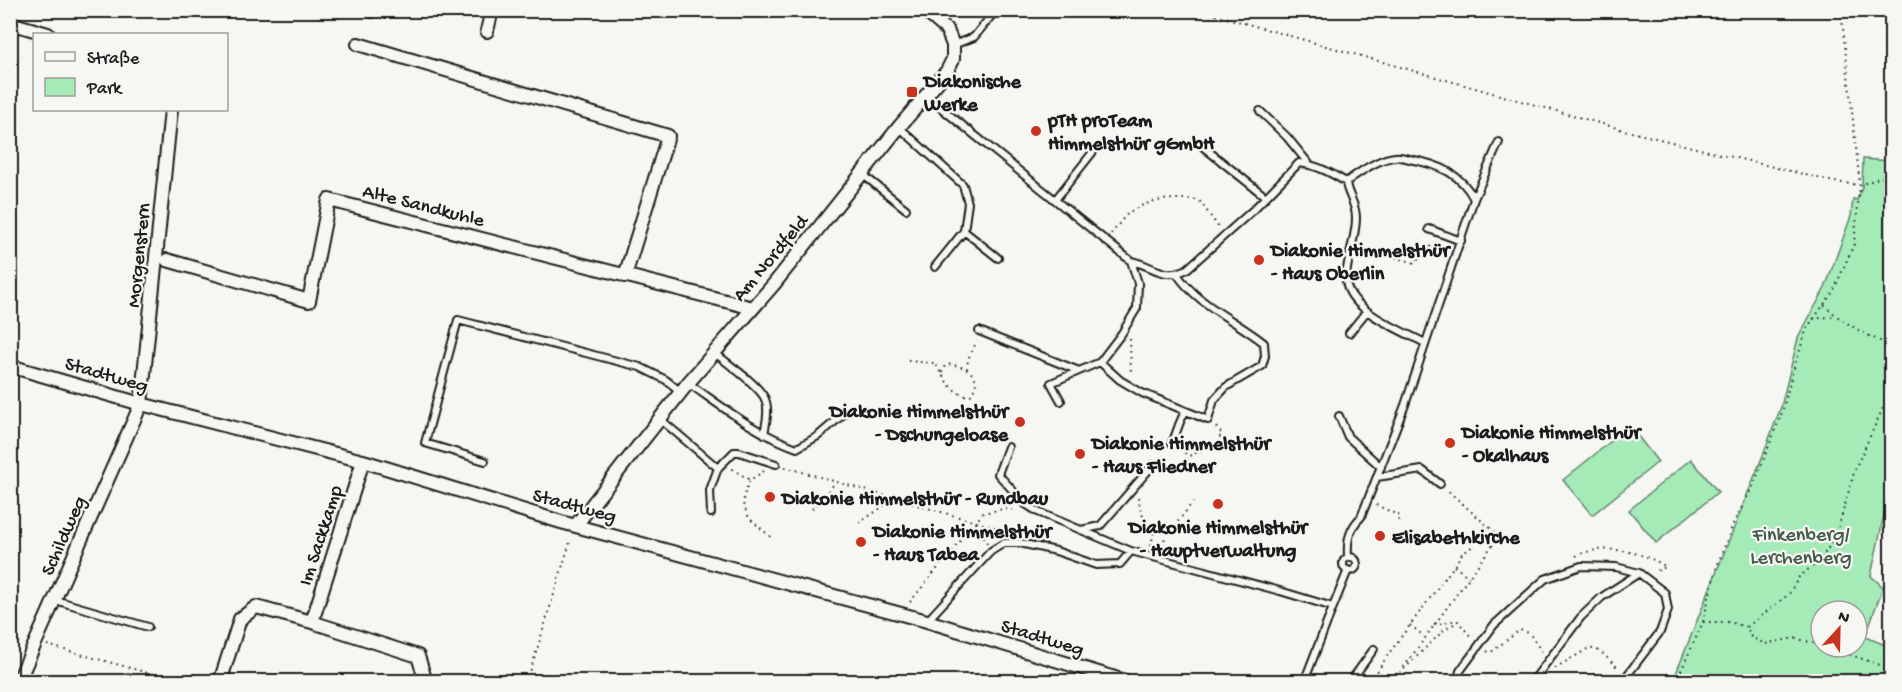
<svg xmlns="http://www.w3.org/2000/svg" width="1902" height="692" font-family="'Gochi Hand',sans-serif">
<rect width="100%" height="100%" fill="#f6f6f2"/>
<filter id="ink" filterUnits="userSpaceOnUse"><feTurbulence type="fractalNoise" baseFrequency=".0167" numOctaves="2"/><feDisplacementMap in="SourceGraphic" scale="12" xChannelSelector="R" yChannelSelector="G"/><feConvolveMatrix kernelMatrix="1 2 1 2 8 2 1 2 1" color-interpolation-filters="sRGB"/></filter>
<g filter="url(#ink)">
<!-- green -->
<path fill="#a5ebb8" stroke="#60846a" stroke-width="1.5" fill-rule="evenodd" d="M1863,159L1891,161L1892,477L1871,576L1883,587L1865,637L1891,647V681H1673L1763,455L1781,407L1798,338L1825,288L1851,216L1853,199L1857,200L1862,187ZM1821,611H1857V647H1821Z
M1630,426L1658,462L1592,515L1563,480Z
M1691,459L1718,492L1656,543L1629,510Z"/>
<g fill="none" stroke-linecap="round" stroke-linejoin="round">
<defs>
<path id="service" d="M953,45L974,37L996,10
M926,96L1131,261L1138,283L1137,308L1122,333L1100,362L1051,383L1061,401
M1260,111L1287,137L1309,164
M899,127L963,185L968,203L964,231
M1202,146L1266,197
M862,174L906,209
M1474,199L1499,142
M1055,200L1096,148
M1429,229L1461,241
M1131,261C1153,265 1164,281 1187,269L1253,210L1299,163C1317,165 1331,173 1346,182
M935,267L964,231L998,258
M979,331L1079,371
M1349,333L1367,311
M715,353C728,364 755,382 764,397C770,408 766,423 764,434
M1100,362L1120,380L1142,393L1186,411
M688,383C724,408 755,433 797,448L818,436L847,411
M1339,416L1348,437L1381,467
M660,419L718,468L734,452H739L776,464
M1172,443C1177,433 1179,420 1186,411L1208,420L1214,400L1226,387L1262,366L1265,356L1264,343C1235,320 1198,305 1177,274
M1008,447L998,474L1024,503L1038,512L1081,530L1100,526L1153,465
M485,461L425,443L458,320L640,367L666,380L681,392
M1377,477L1422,470L1440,484
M711,513L710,490L718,468
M1081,530L1131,551L1280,591L1333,607L1304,682
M1343 564a7 7 0 1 1 14 0a7 7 0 1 1-14 0Z
M1348,557C1347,540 1349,529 1361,517L1405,405L1474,199C1461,174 1440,165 1414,160C1408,159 1401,156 1395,157C1379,158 1358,173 1346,182C1347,195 1356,202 1356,218C1356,238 1347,257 1346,278C1345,309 1401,330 1425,343
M55,600L148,627
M1333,607L1348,570
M927,621L991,551L1004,543H1020L1056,551L1096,565L1120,564L1131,551
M1350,682L1374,649
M1457,682L1460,671L1494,625L1545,579L1581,566L1616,567L1639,573L1665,593L1668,610L1660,632L1622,682
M1532,682L1581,617L1602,597L1639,573"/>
<path id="minor" d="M372,11V10
M10,23L48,34
M487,31L492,10
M358,44L668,136L625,276
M167,260L309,301L329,200L753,308
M10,366L141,404L363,461L561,522L927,621L1128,682
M576,525L688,383L774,284L899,127L947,71L953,59V45L947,30L924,10
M312,622L418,656L426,682
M18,682L141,404L171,110
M220,682L240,619L256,607L312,622L363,461"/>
</defs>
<!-- service casing -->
<use href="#service" stroke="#1c1c1c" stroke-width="10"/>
<!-- minor casing -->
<use href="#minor" stroke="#1c1c1c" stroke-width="16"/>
<!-- path -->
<path stroke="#1c1c1c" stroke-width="2" stroke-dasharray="1.5 4.5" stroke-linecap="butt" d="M1198,10L1631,132L1834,182L1860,185L1879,178L1892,176
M1111,234C1117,227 1123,217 1130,212C1151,198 1175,198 1199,200L1219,228
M1361,247L1415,263L1430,247L1438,243
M1824,305C1843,323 1867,336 1892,346
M1813,319L1836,316
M1130,339L1131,375
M908,361L935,363C944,378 951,394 970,396C986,376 966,366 947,364L941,374
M967,369L968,359L977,341
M1180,449L1189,456L1214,445L1222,434L1215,426
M785,467L976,522
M732,469L750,480
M764,471L750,480L745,492L743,504L749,518L773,539
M1138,497C1142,517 1144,527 1164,533L1173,528L1193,502
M1376,505L1400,516L1397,525
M812,509L836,482
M859,523L894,499
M987,543L976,522L1011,532
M1151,546L1154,531
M1162,549H1165L1164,533
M1576,556C1602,543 1643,551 1666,567L1654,572
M1454,566L1469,577
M910,602L983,513L1003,509L1015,510
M1703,622H1729L1747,627L1751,637L1765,644L1794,638L1821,645
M1410,625L1424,636
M1434,625L1457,620L1471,637
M1747,627L1789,594L1799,577L1821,559L1836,536L1855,469L1884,406L1892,398
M47,645L181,682
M1827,647L1892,669
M1487,651L1490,653L1520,630L1529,633L1542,652
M1555,668L1589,648L1600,651L1619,669
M1404,669L1445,629L1458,622
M527,682L571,539
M1371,682L1387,656L1454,566L1463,552L1469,550L1487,525
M1385,682L1399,672
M1393,682L1499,536L1447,490
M1676,682L1703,622L1716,569L1733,524L1753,486L1782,413L1792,374L1807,328L1833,292L1854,244L1860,185L1841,10"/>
<!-- service -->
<use href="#service" stroke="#f6f6f2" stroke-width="6"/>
<!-- minor -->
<use href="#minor" stroke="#f6f6f2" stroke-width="12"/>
</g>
</g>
<!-- markers -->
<g fill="#c8321e" stroke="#f6f6f2" stroke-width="2">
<rect x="906" y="86" width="12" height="12" rx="3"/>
<circle cx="1036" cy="131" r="6"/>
<circle cx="1259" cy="260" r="6"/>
<circle cx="1020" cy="422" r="6"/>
<circle cx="1450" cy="443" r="6"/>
<circle cx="1080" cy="454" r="6"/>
<circle cx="770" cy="497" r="6"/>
<circle cx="1218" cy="504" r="6"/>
<circle cx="1380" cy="536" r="6"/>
<circle cx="861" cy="542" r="6"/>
</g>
<g text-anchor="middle" stroke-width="4.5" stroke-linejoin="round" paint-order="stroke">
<!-- poi labels -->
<g font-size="20" font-weight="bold" fill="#1c1c1c" stroke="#f6f6f2" text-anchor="start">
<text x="924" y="87">Diakonische<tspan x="924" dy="23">Werke</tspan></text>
<text x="1048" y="126">pTH proTeam<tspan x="1048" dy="23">Himmelsthür gGmbH</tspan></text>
<text x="1271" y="256">Diakonie Himmelsthür<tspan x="1271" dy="23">- Haus Oberlin</tspan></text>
<text x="1008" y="417" text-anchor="end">Diakonie Himmelsthür<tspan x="1008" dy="23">- Dschungeloase</tspan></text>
<text x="1462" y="438">Diakonie Himmelsthür<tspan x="1462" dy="23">- Okalhaus</tspan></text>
<text x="1092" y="449">Diakonie Himmelsthür<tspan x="1092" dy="23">- Haus Fliedner</tspan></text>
<text x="782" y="504">Diakonie Himmelsthür - Rundbau</text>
<text x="1218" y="533" text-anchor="middle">Diakonie Himmelsthür<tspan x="1218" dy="23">- Hauptverwaltung</tspan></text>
<text x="873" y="537">Diakonie Himmelsthür<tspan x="873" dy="23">- Haus Tabea</tspan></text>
<text x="1392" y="543">Elisabethkirche</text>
</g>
<!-- street labels -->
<g font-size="20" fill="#1c1c1c" stroke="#f6f6f2">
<text transform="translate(424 204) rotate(14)" y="7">Alte Sandkuhle</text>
<text transform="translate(137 255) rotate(-84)" y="7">Morgenstern</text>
<text transform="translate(769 257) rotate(-50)" y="7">Am Nordfeld</text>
<text transform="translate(107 373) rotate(16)" y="7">Stadtweg</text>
<text transform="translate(575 504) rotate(15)" y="7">Stadtweg</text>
<text transform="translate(62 535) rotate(-66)" y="7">Schildweg</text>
<text transform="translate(319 535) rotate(-72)" y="7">Im Sackkamp</text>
<text transform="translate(1043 636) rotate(17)" y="7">Stadtweg</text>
</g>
<!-- park labels -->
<g font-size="20" fill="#455a4b" stroke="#f6f6f2">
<text x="1801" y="540">Finkenberg/<tspan x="1801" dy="23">Lerchenberg</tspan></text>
</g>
</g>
<!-- margin -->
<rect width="1902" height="692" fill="none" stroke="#f6f6f2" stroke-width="36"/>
<rect x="18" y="18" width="1866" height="656" fill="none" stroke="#1c1c1c" stroke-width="2" filter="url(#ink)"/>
<!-- legend -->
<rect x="33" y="33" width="195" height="78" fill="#f6f6f2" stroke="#9f9f9c" stroke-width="1.5"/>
<rect x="45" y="52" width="30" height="9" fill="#f6f6f2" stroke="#9f9f9c" stroke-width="1.5"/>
<text x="87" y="63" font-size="18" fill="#1c1c1c">Straße</text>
<rect x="45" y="78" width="30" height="18" fill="#a5ebb8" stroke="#9f9f9c" stroke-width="1.5"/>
<text x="87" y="93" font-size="18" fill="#1c1c1c">Park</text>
<!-- north arrow -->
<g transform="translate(1839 629) rotate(22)"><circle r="28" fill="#f6f6f2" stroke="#9f9f9c" stroke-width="1.5"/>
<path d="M0-4.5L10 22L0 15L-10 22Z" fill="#c8321e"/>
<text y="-9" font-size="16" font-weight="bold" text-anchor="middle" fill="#1c1c1c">N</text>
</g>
</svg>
